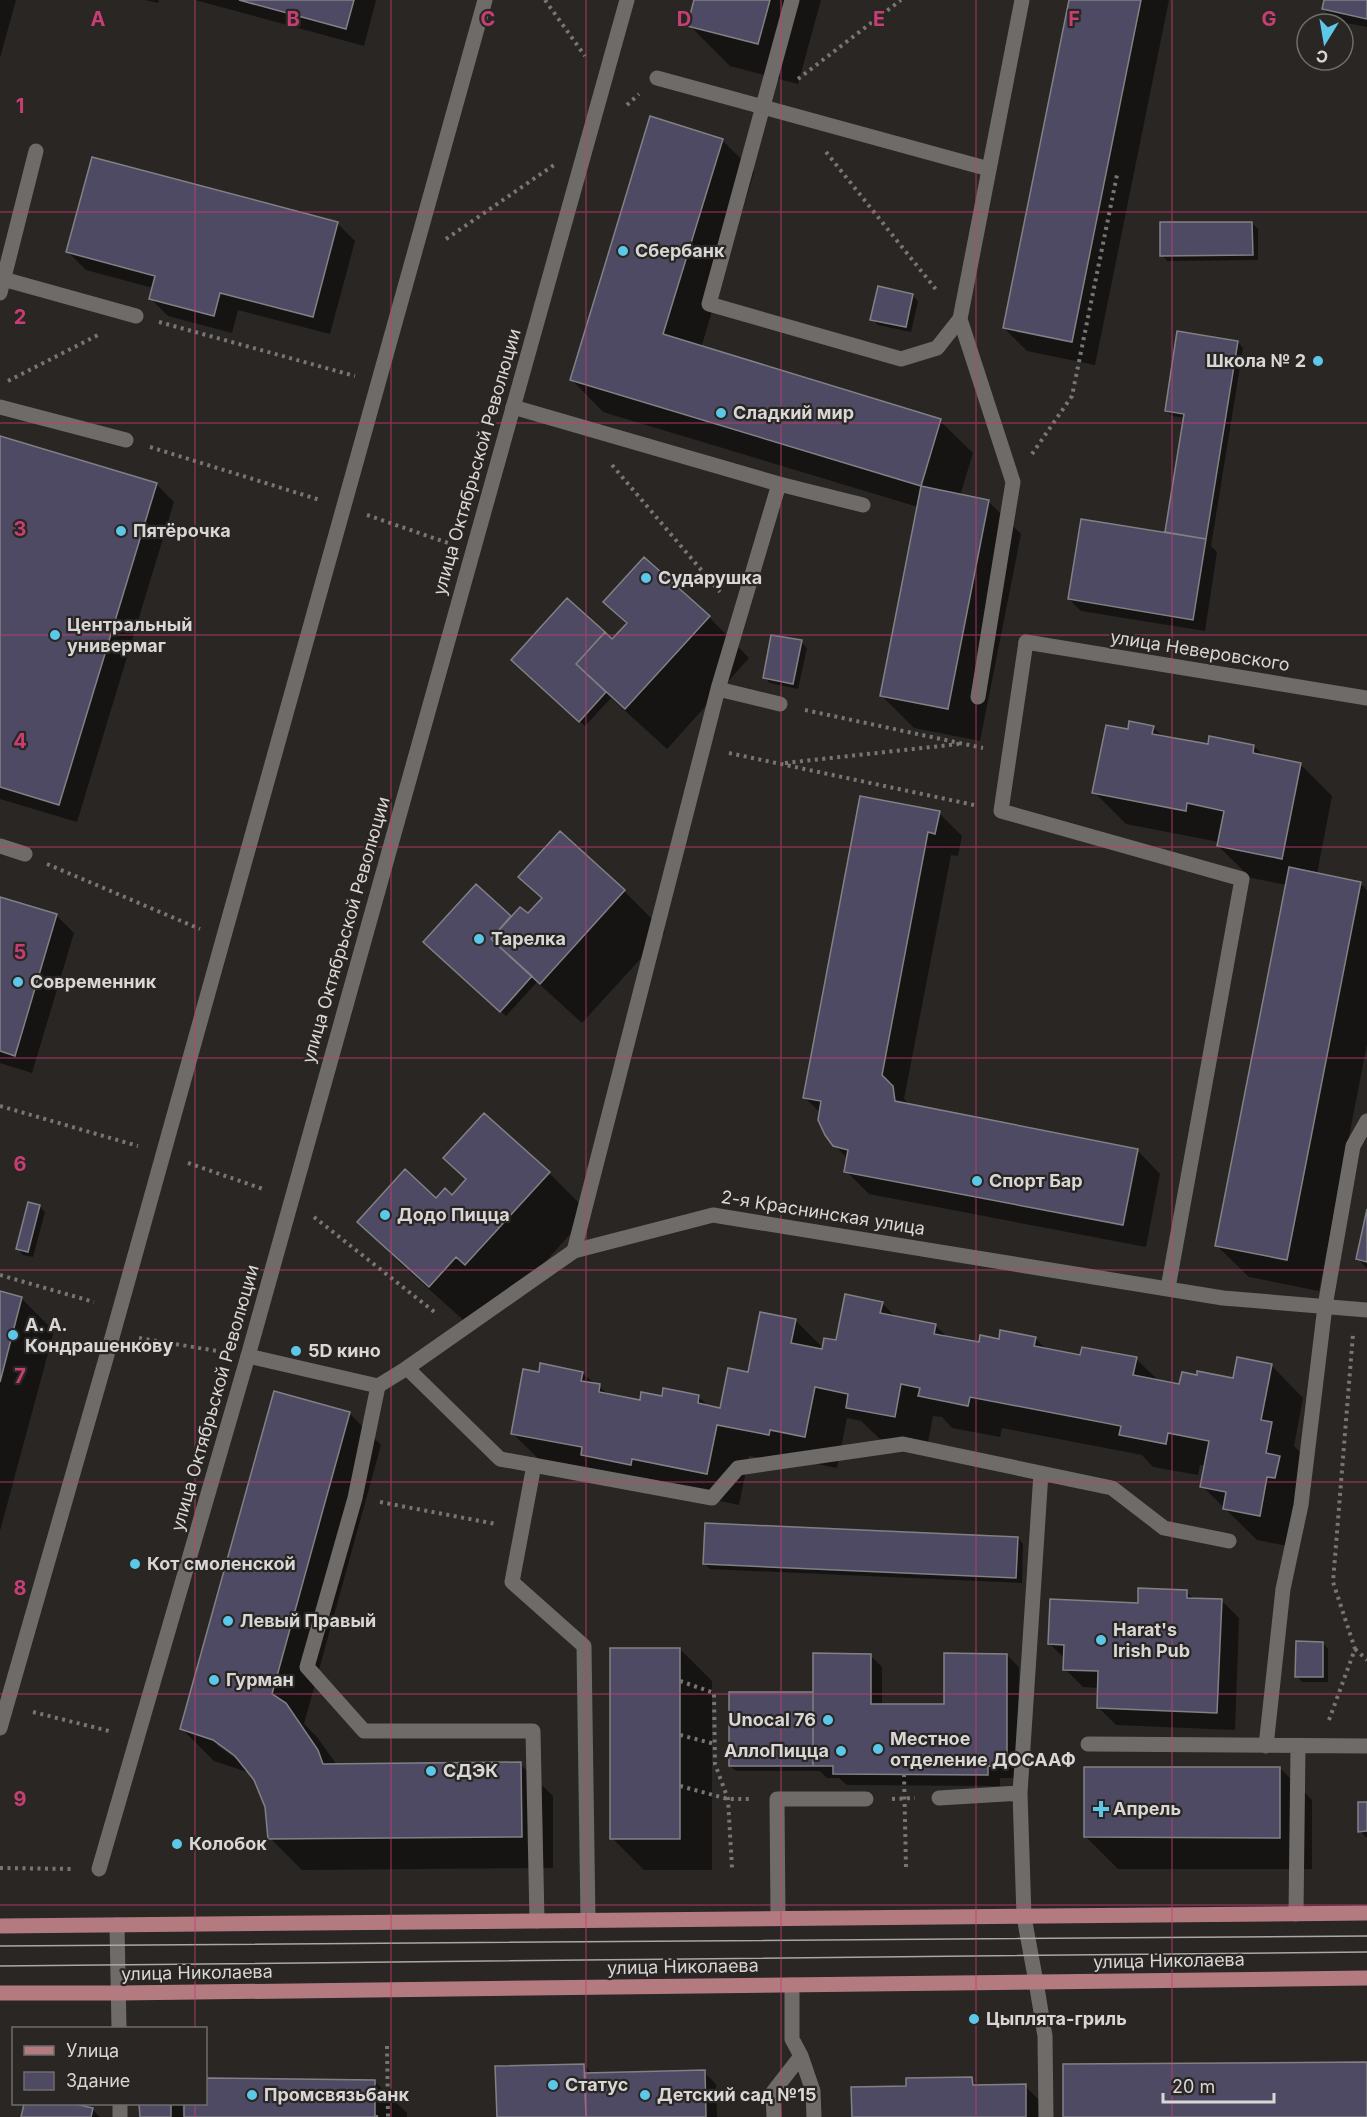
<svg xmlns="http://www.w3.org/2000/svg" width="1367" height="2117" font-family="Inter,sans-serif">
<rect width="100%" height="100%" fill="#292624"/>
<!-- shadow -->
<path fill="#0007" fill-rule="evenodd" d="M0,0H16L0,58Z
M145,0H159L158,3Z
M195,0H376L364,46Z
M696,0H821L798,84L730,66L689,25Z
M1071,0H1169L1095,365L1027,351L1004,328Z
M1325,0H1367V27L1335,21L1323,9Z
M722,140L754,172L701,348L940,421L973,453L960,496L989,502L1021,534L980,741L914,728L881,695L918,507L603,412L571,379Z
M337,223L355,241L330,334L238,310L232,333L168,316L150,298L153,288L86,270L68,252Z
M1252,223L1258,229V260L1167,261L1162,255Z
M912,295L918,301L911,332L878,325L872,319Z
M1238,342L1243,348L1211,546L1217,552L1205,631L1081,611L1069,599L1169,534L1167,531L1185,418L1172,416L1166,410Z
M0,437L156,484L174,502L77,822L0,799Z
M605,602L709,617L749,658L667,749L611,698L585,726L518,665L612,641L627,625Z
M801,642L807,648L798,689L770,683L765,678Z
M1153,727L1163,737L1209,746H1254L1265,757L1300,764L1332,796L1317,874L1360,883L1367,890V1044L1319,1291L1249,1277L1216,1245L1287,885L1251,878L1218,846L1219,842L1126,824L1094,792L1129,731Z
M861,797L939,813L962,836L958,856L951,855L904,1099L911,1106L1137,1150L1160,1174L1146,1247L869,1194L846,1171L848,1159L834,1145L821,1113L804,1097Z
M560,833L624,891L665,932L582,1023L537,982L506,1016L430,947L476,886L511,919L528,915L543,899L520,877Z
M0,898L56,915L74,933L32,1073L0,1063Z
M445,1158L549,1173L589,1213L507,1305L471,1327L400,1263L359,1222L452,1197L467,1180Z
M39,1206L45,1212L33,1257L23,1255L18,1249Z
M1367,1216V1268L1358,1259Z
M0,1293L21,1298L54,1331L0,1531Z
M882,1303L897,1318L935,1325L948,1338L980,1344L1000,1340L1035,1338L1047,1350L1082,1357L1136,1359L1159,1381L1180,1386L1234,1380L1271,1365L1303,1398L1294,1446L1304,1456L1300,1477L1311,1489L1307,1510L1292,1547L1257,1540L1202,1486L1206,1466L1200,1465L1198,1475L1153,1467L1142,1455L1002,1428L1000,1437L952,1428L942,1417L933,1416L927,1448L880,1439L861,1421L847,1418L837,1468L802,1461L801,1466L749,1456L739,1505L545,1465L512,1433L540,1374L582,1373L609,1395L641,1401L663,1398L699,1397L709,1407L722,1409L749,1373L795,1320L823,1348L837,1342Z
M349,1413L381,1445L304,1724L317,1737L337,1765L520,1764L553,1796V1868L302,1870L270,1838L266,1806L254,1777L247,1772L214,1761L182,1729ZM217,1741L242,1760L240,1762L217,1745Z
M1018,1538L1023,1544L1022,1583L710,1569L704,1563Z
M1186,1592L1194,1599L1221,1600L1239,1618L1235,1730L1116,1725L1098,1707L1099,1688L1083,1687L1065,1669V1659L1050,1644L1139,1605Z
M1323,1643L1328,1649V1682H1302L1297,1676Z
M680,1649L712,1681V1870H644L612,1838Z
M870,1655L882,1667V1706L945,1705L1007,1655L1019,1667L1018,1778H1000V1786L847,1785L839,1778H827L820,1771H736L730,1766L815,1694Z
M1280,1768L1312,1800V1869H1118L1086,1837Z
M1367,1803V1837H1366L1360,1831Z
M584,2065L590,2071V2074L704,2072L716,2084L717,2117H498Z
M206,2079L374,2081L407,2113V2117H185L186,2104H206Z
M972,2079L980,2087L1025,2086L1043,2104V2117H853L907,2087Z
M26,2104H69L93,2110L100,2117H22Z
M141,2104H182L183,2117H141Z"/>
<!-- building -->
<path fill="#4e4a63" stroke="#818185" stroke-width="1.5" d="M239,0H354L346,29Z
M694,0H770L758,44L687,26Z
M1069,0H1141L1072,342L1003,328Z
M1324,0H1367V19L1322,9Z
M650,116L723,139L663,334L941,419L921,486L570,380Z
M92,157L338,222L313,317L220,293L214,316L149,299L155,276L66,252Z
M1160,222H1252L1253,255L1160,256Z
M878,286L913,294L906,327L870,320Z
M1177,331L1238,341L1206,539L1165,532L1184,414L1165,411Z
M0,436L157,483L59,805L0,787Z
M921,486L989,500L948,709L880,696Z
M1081,519L1206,539L1193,620L1068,599Z
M644,557L710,616L625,709L576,664L605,632L612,639L627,623L603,602Z
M567,598L605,632L576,664L606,692L579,722L511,660Z
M771,635L802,640L793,684L763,678Z
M1129,721L1154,726L1152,734L1208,744L1209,736L1254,745L1253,753L1301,763L1282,859L1217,846L1224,811L1187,803L1186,811L1092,793L1106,725L1128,729Z
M860,796L940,811L935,834L928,832L882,1075L893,1086L895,1101L1138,1149L1123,1225L844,1172L848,1150L833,1146L825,1135L818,1120L821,1101L803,1098Z
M560,831L625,890L540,984L491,939L520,907L528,913L542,898L518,877Z
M1289,867L1361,882L1287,1260L1215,1246Z
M476,884L511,916L491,939L532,976L500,1012L423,942Z
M0,897L57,914L15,1056L0,1051Z
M484,1113L550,1172L465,1265L456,1257L429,1287L357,1222L405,1169L436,1198L445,1188L452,1195L466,1179L443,1158Z
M28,1202L40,1205L28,1252L16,1249Z
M1367,1209V1262L1356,1259Z
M0,1291L22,1297L0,1382Z
M845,1294L883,1302L880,1313L936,1324L934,1334L979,1342L980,1335L999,1339L1000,1330L1036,1337L1034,1346L1080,1355L1082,1347L1137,1357L1133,1375L1179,1384L1182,1372L1197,1375V1371L1233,1378L1237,1357L1272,1364L1261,1420L1272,1422L1266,1453L1280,1456L1275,1478L1267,1477L1260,1516L1223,1509L1226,1492L1200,1487L1209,1441L1168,1433L1166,1444L1119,1435L1121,1426L970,1397L968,1406L918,1396L920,1388L901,1384L895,1417L846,1408L848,1394L815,1387L805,1437L770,1430L769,1435L717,1425L707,1474L632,1459L631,1465L581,1455L582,1447L511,1434L523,1369L539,1372L540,1363L583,1372L581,1381L600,1384L599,1392L640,1400L641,1392L662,1396L663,1388L699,1395L698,1403L720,1408L728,1368L748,1372L760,1312L796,1319L791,1343L822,1349L824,1338L836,1340Z
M274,1391L350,1412L272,1694L286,1703L318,1750L323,1764L521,1762L522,1837L268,1839L265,1807L254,1780L235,1756L213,1740L180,1729Z
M705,1523L1018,1537L1016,1578L703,1564Z
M1138,1588L1187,1590V1598L1222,1599L1217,1713L1097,1708L1098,1671L1063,1670L1064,1645L1048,1644L1050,1599L1138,1603Z
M1296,1641L1323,1642V1677H1295Z
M610,1648H680V1839H610Z
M813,1653L871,1654V1704H944V1653L1007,1654V1767L988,1766V1775L833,1774V1766H813Z
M729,1692H813V1766H729Z
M1084,1767H1280V1838L1084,1837Z
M1358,1802H1367V1831L1358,1832Z
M1367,2062V2117H1063V2064Z
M584,2064L586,2117H497L495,2066Z
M705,2070L706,2117H586L585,2073Z
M972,2077L973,2085L1026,2084V2117H852L851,2087L906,2086V2078Z
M206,2078L375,2080V2117H184V2104H206Z
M24,2104H75L93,2108L91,2117H21Z
M139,2104H171V2117H140Z"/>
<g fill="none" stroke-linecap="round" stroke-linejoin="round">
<!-- path -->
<path stroke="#787674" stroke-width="4" stroke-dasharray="3 4.5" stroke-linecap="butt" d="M545,0L585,56
M798,79L901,0
M627,105L639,94
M826,152L938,292
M446,239L554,165
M159,322L355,376
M8,381L100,334
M150,447L320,500
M1032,454L1072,396L1117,175
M612,465L720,592
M367,515L448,543
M805,710L983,748
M729,753L974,805
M785,763L959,744
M47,864L200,929
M0,1106L138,1146
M188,1163L266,1190
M314,1217L437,1314
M0,1275L94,1302
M139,1338L223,1352
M380,1502L496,1524
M1355,1649L1367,1660
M680,1681L714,1693L715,1764L728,1799L732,1868
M33,1712L113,1732
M1329,1720L1355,1649L1333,1582L1353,1334
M680,1735L715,1744
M904,1774L906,1868
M680,1786L728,1799H752
M892,1799L915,1798
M0,1868L74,1869
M387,2046L388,2117
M375,2117H378"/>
<!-- service -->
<path stroke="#6f6b69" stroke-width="15" d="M792,0L709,304L901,359L937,348L960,319
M657,78L989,169
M3,279L136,316
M0,293L36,151
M0,407L126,440
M513,407L779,484L863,505
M1026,642L1001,811L1242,879L1168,1288
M718,689L780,704
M978,697L1013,482L960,319L1022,0
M0,846L25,854
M574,1251L718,689L779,484
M407,1368L500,1459L712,1498L738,1468L903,1444L1112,1488L1164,1528L1229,1541
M378,1386L355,1498L307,1667L364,1731H533L537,1921
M534,1465L512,1582L584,1646L588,1920
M1088,1744L1367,1746
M1266,1746L1283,1589L1301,1505L1325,1306L1353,1146L1367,1121
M939,1798L1020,1793
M1296,1914L1298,1746
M1024,1917L1020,1793L1041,1473
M778,1918L777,1799H866
M117,1925L119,2028
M1036,1982L1045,2036L1046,2117
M792,1985V2039L801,2056L813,2091L814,2117
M120,2104V2117
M774,2117L773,2092L801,2056"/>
<!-- pedestrian -->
<path stroke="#6f6b69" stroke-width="15" d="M0,1728L113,1334L485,0
M99,1869L248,1356L627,0"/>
<!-- minor -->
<path stroke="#6f6b69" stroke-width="15" d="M1026,642L1367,698
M248,1356L378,1386L407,1368L574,1251L713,1215L1223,1298L1367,1310
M1024,1917L1036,1982"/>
<!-- primary -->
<path stroke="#b37a80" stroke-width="15" d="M0,1926L1367,1913
M0,1993H119L1367,1978"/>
<!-- tram -->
<path stroke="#aaa8a7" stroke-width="1.5" d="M0,1946L1367,1936
M0,1966L1367,1952"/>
</g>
<!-- grid -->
<path fill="none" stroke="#c73e74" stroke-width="1.5" stroke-opacity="0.55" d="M195,0V2028M391,0V2117M586,0V2117M781,0V2117M976,0V2117M1172,0V2117M0,212H1367M0,423H1367M0,635H1367M0,847H1367M0,1058H1367M0,1270H1367M0,1482H1367M0,1694H1367M0,1905H1367M195,2104V2117"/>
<!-- markers -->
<g fill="#5cc7e7" stroke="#292624" stroke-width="2">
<circle cx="623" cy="251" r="6"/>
<circle cx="1318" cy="361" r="6"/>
<circle cx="721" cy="413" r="6"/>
<circle cx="121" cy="531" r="6"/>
<circle cx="646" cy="578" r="6"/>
<circle cx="55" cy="635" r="6"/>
<circle cx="479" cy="939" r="6"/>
<circle cx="18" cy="982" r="6"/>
<circle cx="977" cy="1181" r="6"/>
<circle cx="385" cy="1215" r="6"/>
<circle cx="13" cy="1335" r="6"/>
<circle cx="296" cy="1351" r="6"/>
<circle cx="135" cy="1564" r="6"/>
<circle cx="228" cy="1621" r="6"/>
<circle cx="1101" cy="1640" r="6"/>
<circle cx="214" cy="1680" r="6"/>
<circle cx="828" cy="1720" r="6"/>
<circle cx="878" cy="1749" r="6"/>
<circle cx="841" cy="1751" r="6"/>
<circle cx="431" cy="1771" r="6"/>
<path d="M1098 1800h6v6h6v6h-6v6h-6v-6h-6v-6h6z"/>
<circle cx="177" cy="1844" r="6"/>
<circle cx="974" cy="2019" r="6"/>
<circle cx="553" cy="2085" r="6"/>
<circle cx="252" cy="2095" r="6"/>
<circle cx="645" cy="2095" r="6"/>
</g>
<g text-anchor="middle" stroke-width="4.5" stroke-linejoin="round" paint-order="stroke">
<!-- poi labels -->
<g font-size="18" font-weight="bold" fill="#d9d7d6" stroke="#292624" text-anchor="start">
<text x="635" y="257">Сбербанк</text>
<text x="1306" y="367" text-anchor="end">Школа № 2</text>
<text x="733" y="419">Сладкий мир</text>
<text x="133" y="537">Пятёрочка</text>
<text x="658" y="584">Сударушка</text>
<text x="67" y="631">Центральный<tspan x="67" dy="21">универмаг</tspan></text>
<text x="491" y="945">Тарелка</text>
<text x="30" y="988">Современник</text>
<text x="989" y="1187">Спорт Бар</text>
<text x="397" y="1221">Додо Пицца</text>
<text x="25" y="1331">А. А.<tspan x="25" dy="21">Кондрашенкову</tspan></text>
<text x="308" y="1357">5D кино</text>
<text x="147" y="1570">Кот смоленской</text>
<text x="240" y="1627">Левый Правый</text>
<text x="1113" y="1636">Harat's<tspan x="1113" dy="21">Irish Pub</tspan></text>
<text x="226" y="1686">Гурман</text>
<text x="816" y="1726" text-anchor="end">Unocal 76</text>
<text x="890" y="1745">Местное<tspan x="890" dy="21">отделение ДОСААФ</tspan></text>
<text x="829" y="1757" text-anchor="end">АллоПицца</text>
<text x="443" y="1777">СДЭК</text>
<text x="1113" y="1815">Апрель</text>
<text x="189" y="1850">Колобок</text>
<text x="986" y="2025">Цыплята-гриль</text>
<text x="565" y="2091">Статус</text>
<text x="264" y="2101">Промсвязьбанк</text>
<text x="657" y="2101">Детский сад №15</text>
</g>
<!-- street labels -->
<g font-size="18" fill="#d9d7d6" stroke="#292624">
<text transform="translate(477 462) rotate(-74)" y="6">улица Октябрьской Революции</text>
<text transform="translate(1200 651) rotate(9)" y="6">улица Неверовского</text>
<text transform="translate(346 930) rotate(-74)" y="6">улица Октябрьской Революции</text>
<text transform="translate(823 1213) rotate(9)" y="6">2-я Краснинская улица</text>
<text transform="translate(215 1398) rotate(-74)" y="6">улица Октябрьской Революции</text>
<text transform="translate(1169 1961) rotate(-1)" y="6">улица Николаева</text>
<text transform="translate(683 1967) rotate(-1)" y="6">улица Николаева</text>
<text transform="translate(197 1973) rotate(-1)" y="6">улица Николаева</text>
</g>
</g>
<g font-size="20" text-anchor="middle" font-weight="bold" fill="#c73e74" stroke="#292624" stroke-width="4.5" stroke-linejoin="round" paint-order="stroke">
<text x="98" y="26">A</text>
<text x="293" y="26">B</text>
<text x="488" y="26">C</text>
<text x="684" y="26">D</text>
<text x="879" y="26">E</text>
<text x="1074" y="26">F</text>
<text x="1269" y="26">G</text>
<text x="20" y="113">1</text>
<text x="20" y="324">2</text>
<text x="20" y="536">3</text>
<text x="20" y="748">4</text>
<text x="20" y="959">5</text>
<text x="20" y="1171">6</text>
<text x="20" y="1383">7</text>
<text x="20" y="1595">8</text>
<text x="20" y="1806">9</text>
</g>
<!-- legend -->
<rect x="12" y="2027" width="195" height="78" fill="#292624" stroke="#6f6d6b" stroke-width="1.5"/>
<rect x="24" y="2046" width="30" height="9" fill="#b37a80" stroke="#6f6d6b" stroke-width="1.5"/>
<text x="66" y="2057" font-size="18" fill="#d9d7d6">Улица</text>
<rect x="24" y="2072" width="30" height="18" fill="#4e4a63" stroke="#6f6d6b" stroke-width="1.5"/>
<text x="66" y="2087" font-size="18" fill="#d9d7d6">Здание</text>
<!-- north arrow -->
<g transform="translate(1325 42) rotate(191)"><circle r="28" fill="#292624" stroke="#6f6d6b" stroke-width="1.5"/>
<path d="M0-4.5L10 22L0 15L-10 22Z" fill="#5cc7e7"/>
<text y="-9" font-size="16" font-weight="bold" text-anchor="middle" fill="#d9d7d6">С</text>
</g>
<!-- scale -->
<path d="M1163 2093v9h111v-9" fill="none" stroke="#d9d7d6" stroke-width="3"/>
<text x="1172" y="2093" font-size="18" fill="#d9d7d6" stroke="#292624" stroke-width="4.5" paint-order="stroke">20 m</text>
</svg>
